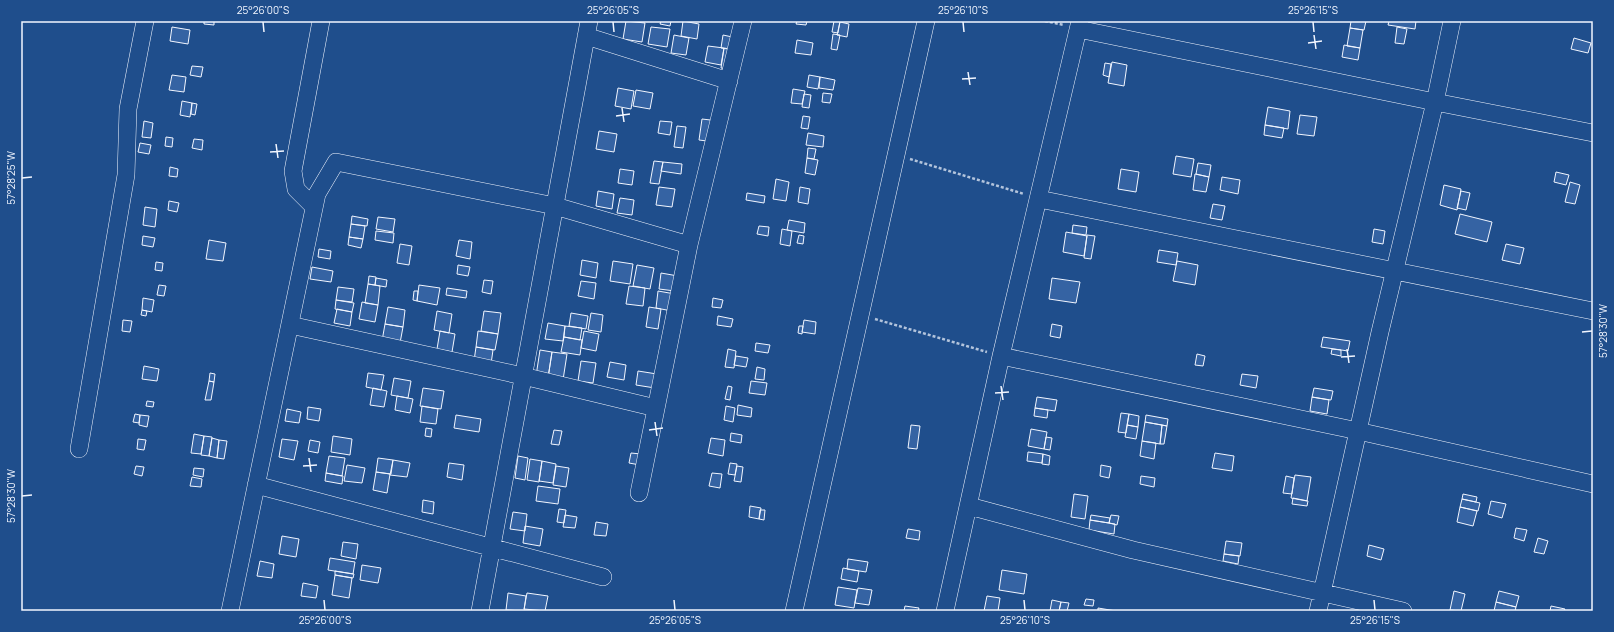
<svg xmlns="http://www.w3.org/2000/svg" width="1614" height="632" font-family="Manrope,sans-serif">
<rect width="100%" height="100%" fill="#1f4e8c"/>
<!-- building -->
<path fill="#3563a3" stroke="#f2f6ff" d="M204,21H214V25L204,24Z
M626,21L645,23L642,42L623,39Z
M661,21H671L670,26L660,24Z
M683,21L699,24L697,39L681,36Z
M797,21H807L806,25L796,24Z
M834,21H840L838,33L832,32Z
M1351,21H1366L1364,30L1350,28Z
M1389,21H1416L1415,29L1388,25Z
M840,22L849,24L847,37L837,35Z
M172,27L190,30L188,44L170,41Z
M651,27L670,29L667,47L648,44Z
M1397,27L1407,29L1404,44L1395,43Z
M1350,28L1363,30L1360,48L1347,46Z
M833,34L840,35L837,50L831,49Z
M674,35L689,38L686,55L671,53Z
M723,35L737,38L735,50L721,48Z
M1574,38L1591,43L1588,53L1571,49Z
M797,40L813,43L811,55L795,53Z
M1344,45L1360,48L1358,60L1342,57Z
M708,46L724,48L721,65L705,62Z
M724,48L735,50L732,70L721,68Z
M1112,62L1127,65L1124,86L1108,83Z
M1105,63L1111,64L1109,77L1103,75Z
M192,66L203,67L201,77L190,75Z
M172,75L186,77L184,92L169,90Z
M809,75L820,77L818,89L807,87Z
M820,77L835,80L833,90L819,88Z
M618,88L634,91L631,109L615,106Z
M793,89L805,91L802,104L791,103Z
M636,90L653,93L650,109L633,106Z
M823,93L832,94L830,103L822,102Z
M804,94L811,95L809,108L802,107Z
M182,101L192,103L190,117L180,115Z
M192,103L197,104L195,115L191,114Z
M1268,107L1290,111L1288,129L1265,125Z
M1300,115L1317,117L1314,136L1297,134Z
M803,116L810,117L808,129L801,128Z
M702,119L719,121L715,142L699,140Z
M144,121L153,123L151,138L142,137Z
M660,121L672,122L670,135L658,133Z
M1265,125L1284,128L1282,138L1264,135Z
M677,126L686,127L683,148L674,147Z
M599,131L617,134L614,152L596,149Z
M808,133L824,136L823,147L806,145Z
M166,137L173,138L172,147L165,146Z
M194,139L203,140L202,150L192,148Z
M140,143L151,145L149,154L138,152Z
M808,148L816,149L814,159L807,158Z
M1176,156L1194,159L1191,177L1173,174Z
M807,158L818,160L815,175L805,173Z
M654,161L663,162L659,184L650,183Z
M663,162L682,164L681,174L661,171Z
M1198,163L1211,165L1209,177L1196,174Z
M170,167L178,169L177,177L169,176Z
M620,169L634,171L632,185L618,183Z
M1121,169L1139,172L1136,192L1118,189Z
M1556,172L1569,175L1566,185L1554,182Z
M1195,174L1209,177L1206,192L1193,190Z
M1222,177L1240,180L1238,194L1220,190Z
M776,179L789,182L786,201L773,199Z
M1570,182L1580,185L1575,204L1565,202Z
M1444,185L1461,189L1457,210L1440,205Z
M659,187L675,189L672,207L656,205Z
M800,187L810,189L808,204L798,202Z
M598,191L614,194L612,209L596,206Z
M1461,191L1470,193L1466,210L1457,208Z
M747,193L765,196L764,203L746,200Z
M620,198L634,200L632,215L617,213Z
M169,201L179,203L177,212L168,210Z
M1213,204L1225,206L1222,220L1210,218Z
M145,207L157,209L155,227L143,225Z
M1460,214L1492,222L1487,242L1455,234Z
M352,216L368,219L367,226L351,224Z
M378,217L395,219L393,232L376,229Z
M789,220L805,223L804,233L787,230Z
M351,224L365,226L363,239L349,237Z
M1073,225L1087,227L1086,235L1072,233Z
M759,226L769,227L768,236L757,234Z
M782,229L792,231L790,246L780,244Z
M1374,229L1385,231L1383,244L1372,242Z
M376,231L394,233L393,243L375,240Z
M1066,232L1087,236L1084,256L1063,252Z
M799,235L804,236L803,244L797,243Z
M1087,235L1095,236L1091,259L1084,258Z
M143,236L155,238L153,247L142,245Z
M349,237L363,239L361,248L348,245Z
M209,240L226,243L223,261L206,259Z
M459,240L472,242L470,259L456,256Z
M400,244L412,246L409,265L397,263Z
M1506,244L1524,248L1520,264L1502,260Z
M319,249L331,251L330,259L318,257Z
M1159,250L1178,253L1176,265L1157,262Z
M582,260L598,263L596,278L580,275Z
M613,261L633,264L630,284L610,281Z
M1177,261L1198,265L1195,285L1173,281Z
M156,262L163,263L162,271L155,270Z
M458,265L470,267L468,276L457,274Z
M637,265L654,268L650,289L633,286Z
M312,267L333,271L331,282L310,279Z
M661,273L678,276L675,291L659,289Z
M369,276L376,277L375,285L368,284Z
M376,278L387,280L386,287L375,285Z
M1052,278L1080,282L1076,303L1049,299Z
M484,280L493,281L491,294L482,292Z
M581,281L596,283L594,299L578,296Z
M368,284L380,286L378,305L365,303Z
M159,285L166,286L164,296L157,295Z
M419,285L440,288L437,305L417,301Z
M629,286L645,288L643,306L626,304Z
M338,287L354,289L352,302L336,300Z
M447,288L467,291L466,298L446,295Z
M414,291H418L417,301L413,300Z
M658,291L675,294L672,311L656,308Z
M143,298L154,300L152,312L142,310Z
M713,298L723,300L721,308L712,307Z
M336,300L354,303L352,312L335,309Z
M362,302L378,305L375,322L359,319Z
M388,307L405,310L403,327L385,324Z
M649,307L661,309L658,329L646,327Z
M337,309L352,312L350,326L334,323Z
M142,310L147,311L146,316L141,315Z
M437,311L452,314L449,333L434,330Z
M484,311L501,313L498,334L481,331Z
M571,313L588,316L586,329L569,326Z
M591,313L603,315L601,332L588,330Z
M718,316L733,319L731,327L717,325Z
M123,320L132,321L130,332L122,331Z
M804,320L816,322L815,334L802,332Z
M548,323L565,326L563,341L545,339Z
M385,324L403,327L400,343L382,341Z
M1052,324L1062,326L1060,338L1050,336Z
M565,326L582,328L580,340L564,337Z
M799,326H803L802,334L798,333Z
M440,331L455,334L452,352L437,349Z
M478,331L498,334L495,350L476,347Z
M584,331L599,334L596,351L581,348Z
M564,337L582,340L580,355L561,352Z
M1323,337L1350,341L1348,351L1321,347Z
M756,343L770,345L768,353L755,351Z
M476,347L493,350L491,364L474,361Z
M728,349L736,351L734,368L725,367Z
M1332,349L1341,350V356L1331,354Z
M540,350L552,352L548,378L536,376Z
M552,352L567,354L563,380L548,378Z
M1197,354L1205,356L1203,366L1195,365Z
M736,356L748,358L746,367L734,365Z
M581,361L596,363L593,383L578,381Z
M610,362L626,365L624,380L607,377Z
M144,366L159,369L157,381L142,379Z
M757,367L765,369L764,380L755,379Z
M638,371L657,374L655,388L636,385Z
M210,373L215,374L214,382L209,381Z
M368,373L384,375L381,390L366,387Z
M1242,374L1258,376L1256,388L1240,385Z
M394,378L411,381L408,398L391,395Z
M209,381L214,382L211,400H205Z
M751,381L767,383L765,395L749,393Z
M728,386L732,387L730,400L725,399Z
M373,388L387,391L384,407L370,405Z
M423,388L444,391L441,409L420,406Z
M1314,388L1333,391L1331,400L1312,397Z
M397,396L413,399L410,413L395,410Z
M1037,397L1057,400L1055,411L1035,408Z
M1312,397L1329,400L1327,414L1310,411Z
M147,401L154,402L153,407L146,406Z
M738,405L752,408L751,417L737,415Z
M422,406L438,409L436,424L420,422Z
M726,406L735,408L733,422L724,420Z
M308,407L321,409L319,421L307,419Z
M1035,408L1048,410L1047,418L1034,416Z
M287,409L301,412L299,423L285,421Z
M1121,413L1129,414L1126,433L1118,432Z
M135,414L140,415L139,423L133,422Z
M1129,414L1139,416L1138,427L1127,425Z
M140,415L149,416L147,427L139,425Z
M456,415L481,419L479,432L454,428Z
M1146,415L1168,419L1167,426L1145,422Z
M1145,422L1162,425L1160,444L1142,441Z
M911,425L920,426L917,449L908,448Z
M1127,425L1138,427L1136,439L1125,437Z
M1162,425L1167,426L1164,444H1160Z
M426,428L432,429L431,437L425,436Z
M1031,429L1047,432L1044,449L1028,446Z
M554,430L562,431L559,445L551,444Z
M731,433L742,435L741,443L730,441Z
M194,434L204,436L201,454L191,453Z
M204,436L212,437L209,456L201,455Z
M333,436L352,439L350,455L331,452Z
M1046,437L1052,438L1050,450L1044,449Z
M212,438L219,440L217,458L209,456Z
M711,438L725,440L723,456L708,453Z
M138,439L146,440L144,450L137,449Z
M282,439L298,441L294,460L279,457Z
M219,440L227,441L224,459L217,458Z
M310,440L320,442L318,453L308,451Z
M1142,441L1156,443L1154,459L1140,456Z
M1028,452L1043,454L1042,463L1027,461Z
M631,453L641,454L640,465L629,463Z
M1215,453L1234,456L1232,471L1212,468Z
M1043,454L1050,456L1049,465L1042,464Z
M329,456L345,458L342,476L326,473Z
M518,456L528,458L525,480L515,478Z
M378,458L393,460L391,474L376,472Z
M530,459L542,461L539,482L527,480Z
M393,460L410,463L407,477L390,475Z
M542,461L556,464L553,483L539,481Z
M449,463L464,465L462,480L447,477Z
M730,463L737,464L735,475L728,474Z
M347,465L365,468L362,483L344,481Z
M1101,465L1111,467L1109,478L1100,476Z
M136,466L144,467L142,476L134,474Z
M556,466L569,468L566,487L553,485Z
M737,466L743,467L741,482L734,481Z
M194,468L204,469L203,477L193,475Z
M376,472L390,474L387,493L373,490Z
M326,473L343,476L342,484L325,481Z
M712,473L722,474L720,488L709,486Z
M1295,475L1311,477L1307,501L1291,498Z
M1141,476L1155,478L1154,487L1140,484Z
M1286,476L1294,478L1292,494L1283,493Z
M192,477L202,479L201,487L190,486Z
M538,486L560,489L558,504L536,501Z
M1074,494L1088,496L1085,519L1071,517Z
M1463,494L1477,497L1476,502L1462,499Z
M1293,498L1308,501L1307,506L1292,504Z
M1462,499L1480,503L1478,511L1460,507Z
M423,500L434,502L433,514L422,512Z
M1491,501L1506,504L1502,518L1488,514Z
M750,506L761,508L759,519L749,517Z
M1460,507L1477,511L1473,526L1457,522Z
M559,509L566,510L564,523L557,522Z
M760,510H765L764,520L759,519Z
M513,512L527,514L525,531L510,529Z
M565,515L577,517L575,528L563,527Z
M1091,515L1110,518L1109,523L1090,520Z
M1111,515L1119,516L1117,525L1109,523Z
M1090,520L1115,524L1114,534L1089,530Z
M596,522L608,524L606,536L594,535Z
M525,526L543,529L540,546L523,543Z
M1516,528L1527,530L1524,541L1514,538Z
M908,529L920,531L919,540L906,538Z
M282,536L299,539L296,557L279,554Z
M1538,538L1548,541L1544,554L1534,552Z
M1226,541L1242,543L1240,556L1224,554Z
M343,542L358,544L356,559L341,556Z
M1369,545L1384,549L1381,560L1367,556Z
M1224,554L1239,556L1238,564L1223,561Z
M330,558L355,562L353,574L328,570Z
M848,559L868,562L866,572L847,569Z
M260,561L274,564L272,578L257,576Z
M362,565L381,568L378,583L360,580Z
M843,568L859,571L857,582L841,579Z
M1002,570L1027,574L1024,594L999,590Z
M335,571L354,574L353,578L335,575Z
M335,575L352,578L349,598L332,595Z
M303,583L318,586L316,598L301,596Z
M838,587L857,590L854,608L835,605Z
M858,588L872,590L869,605L855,603Z
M1454,591L1465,594L1461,611L1450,610Z
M1499,591L1519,596L1516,607L1496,602Z
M508,593L526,596L524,611L506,610Z
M527,593L548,596L545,611L524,609Z
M987,596L1000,598L998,611H984Z
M1086,599L1094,600L1093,606L1084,605Z
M1052,600L1061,602L1059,611H1050Z
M1061,602L1069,603L1067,611H1059Z
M1496,602L1516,607L1515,611H1494Z
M905,606L919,608L918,611H904Z
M1551,606L1565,609L1564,611H1550Z
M1098,608L1116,611H1098Z"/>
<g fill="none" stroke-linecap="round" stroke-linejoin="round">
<defs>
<path id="minor" d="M1078,29L1435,102L1593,133
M586,36L729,81
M1039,199L1593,311
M314,207L296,189L293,171L321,21
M290,325L523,376L656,408
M1001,356L1358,431L1593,484
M79,449L126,175L128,109L145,21
M256,485L603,577
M639,493L689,245L743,21
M969,506L1133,550L1403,611
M230,611L317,194L336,162L555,206L689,245
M480,611L589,21
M794,611L926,21
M945,611L1001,356L1080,21
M1318,611L1380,332L1435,102L1452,21"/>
</defs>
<!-- minor casing -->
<use href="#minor" stroke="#f2f6ff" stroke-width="18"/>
<!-- path -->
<path stroke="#b3c4dc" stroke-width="2.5" stroke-dasharray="3 2" stroke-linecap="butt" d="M1045,21L1064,25
M910,159L1024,194
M875,319L987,352"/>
<!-- minor -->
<use href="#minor" stroke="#1f4e8c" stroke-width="17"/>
</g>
<!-- ticks -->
<path fill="none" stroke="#f2f6ff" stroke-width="1.5" d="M263,22L264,32M613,22L614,32M963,22L964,32M1313,22L1314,32M1314,35L1316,49M1308,43L1322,41M968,72L970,85M962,79L976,78M622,108L624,122M616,116L630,114M276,144L278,158M270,152L284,151M22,178L32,177M1582,332L1592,331M1347,349L1349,363M1341,357L1355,356M1001,386L1003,400M995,393L1009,392M655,422L657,436M649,430L663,428M309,458L311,472M303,466L317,465M22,496L32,495M324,600L325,610M674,600L675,610M1024,600L1025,610M1374,600L1375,610"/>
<!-- border -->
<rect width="1614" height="632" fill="none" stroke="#1f4e8c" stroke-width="44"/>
<rect x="22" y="22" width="1570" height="588" fill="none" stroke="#f2f6ff" stroke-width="1.5"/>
<g font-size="10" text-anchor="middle" fill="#f2f6ff">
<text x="263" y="14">25°26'00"S</text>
<text x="613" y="14">25°26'05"S</text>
<text x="963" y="14">25°26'10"S</text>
<text x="1313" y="14">25°26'15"S</text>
<text transform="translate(11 178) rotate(-90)" y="4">57°28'25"W</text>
<text transform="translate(1603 331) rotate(-90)" y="4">57°28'30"W</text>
<text transform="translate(11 496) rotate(-90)" y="4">57°28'30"W</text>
<text x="325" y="624">25°26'00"S</text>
<text x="675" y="624">25°26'05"S</text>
<text x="1025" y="624">25°26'10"S</text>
<text x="1375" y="624">25°26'15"S</text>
</g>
</svg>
